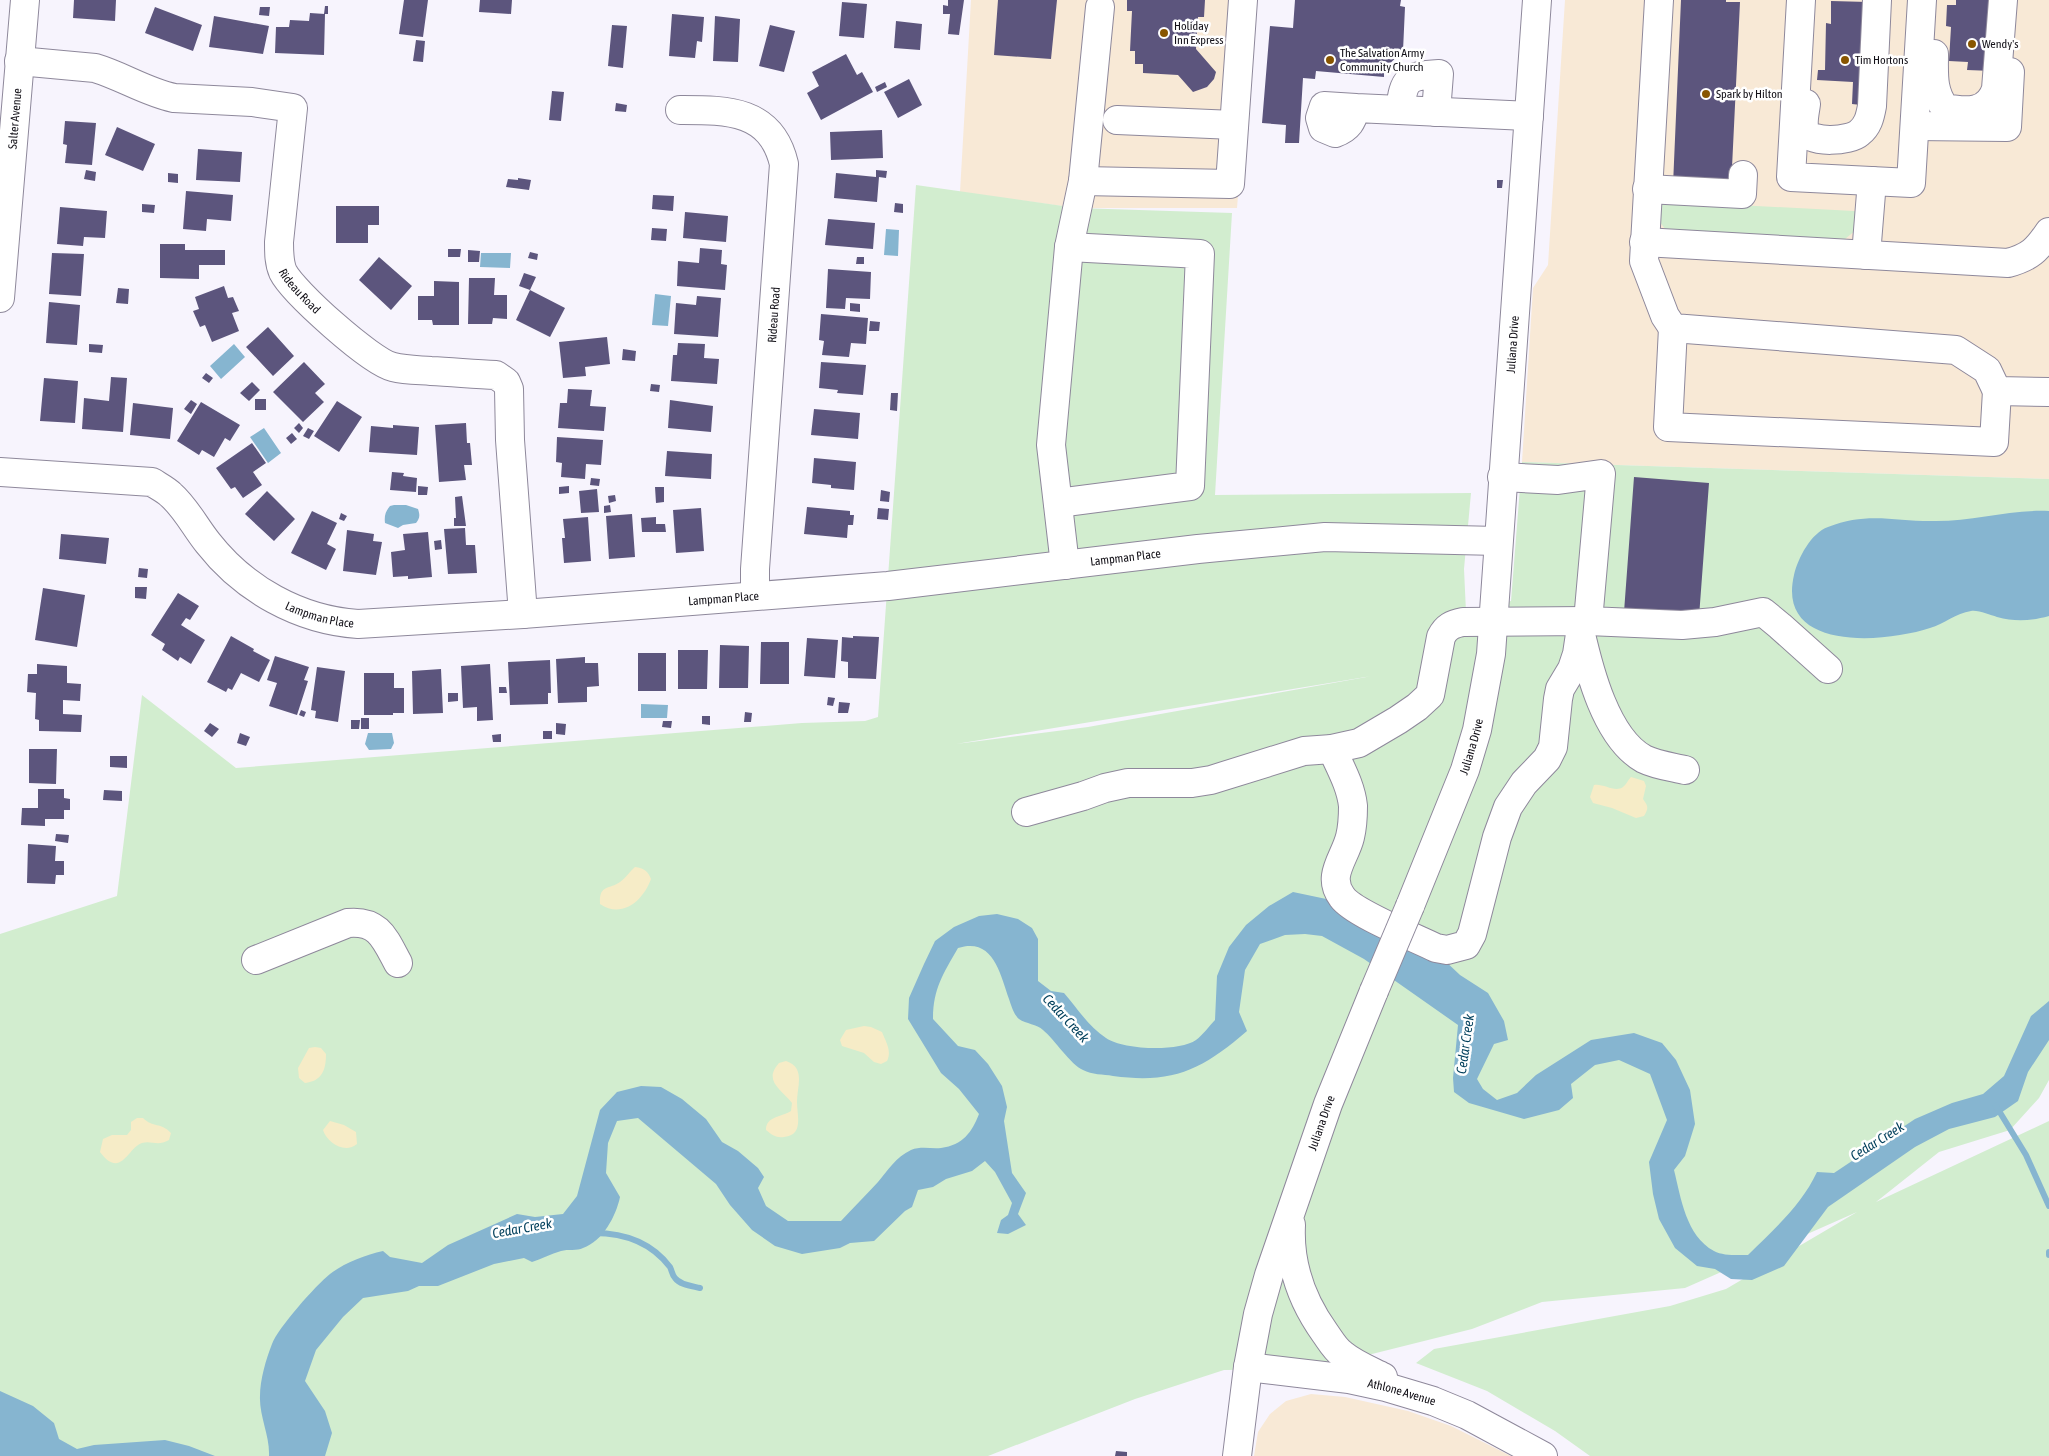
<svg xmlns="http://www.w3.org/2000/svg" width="2049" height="1456" font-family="'Asap Condensed',sans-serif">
<rect width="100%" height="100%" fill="#f7f4fd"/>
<!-- commercial -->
<path fill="#f8e9d6" d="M971,0H1254L1237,208H1077L960,192Z
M1565,0H2049V479L1522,462L1533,288L1548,265Z
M1311,1394L1345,1397L1408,1411L1451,1426L1511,1456H1254L1258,1432L1270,1414L1286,1401Z"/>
<!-- green -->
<path fill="#d2edcf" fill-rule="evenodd" d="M916,185L1077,208L1232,213L1215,495L1471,493L1464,569L1466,612L1511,601L1522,462L2049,479V1080L2039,1098L2010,1130L1939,1152L1876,1202L2049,1121V1456H1590L1555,1431L1487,1391L1416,1363L1434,1349L1670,1306L1726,1289L1857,1212L1685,1288L1542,1302L1472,1329L1312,1369L1224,1370L1135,1399L988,1456H0V934L117,896L142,695L236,768L802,723L865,721L878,717ZM1372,676L1088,727L956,744Z
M1680,202L1854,211L1857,212L1856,230L1845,239L1666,230L1659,221L1660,205L1662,203Z"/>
<!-- sand -->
<path fill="#f6ecc7" d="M1631,777L1644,781L1646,786L1643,799C1648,806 1649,808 1644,816L1636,818L1612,808L1593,803L1590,797L1594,785C1603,783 1615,793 1623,787C1626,785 1628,780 1631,777Z
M635,867C644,868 648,871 651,879C643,901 622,919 600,904C599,884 609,890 620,882C626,878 630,871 635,867Z
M864,1026L871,1027L882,1032C886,1042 892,1051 887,1061L881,1064L874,1062L864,1053L842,1046L840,1040L846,1030Z
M315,1047L321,1048L326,1054C326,1070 322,1081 305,1083L299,1078L298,1068L309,1048Z
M786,1061C806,1068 797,1086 797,1102C797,1116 804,1135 784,1137C776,1138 772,1135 766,1130C766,1116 782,1117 791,1111L792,1103C781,1089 763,1081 779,1063Z
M137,1118H143C153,1128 161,1122 171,1133L169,1140C157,1147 152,1140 142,1143C128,1147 121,1180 100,1152L103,1139L112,1135H127L131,1130V1122Z
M330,1121L344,1125L356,1132L357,1144C345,1154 327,1143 323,1130Z"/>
<!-- water -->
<path fill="#86b5d0" d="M886,229L899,230L898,256L884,255Z
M481,253H511L510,268L480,267Z
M655,294L671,296L668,326L652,325Z
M234,344L245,357L221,379L210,366Z
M264,428L281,453L268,463L250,437Z
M394,505H406L418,509C420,515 420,518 416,523L403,525L398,528L385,523C384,515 386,511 390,506Z
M2049,511V616C2031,621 2015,622 1997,617C1990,615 1979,610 1971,611C1956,613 1944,624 1930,628C1884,643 1776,652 1794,575C1798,558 1811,533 1828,527C1868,511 1896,522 1936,521C1974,521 2012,509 2049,511Z
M641,704L668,705L667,718H641Z
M368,733H392L394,743L391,749L369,750L365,744Z
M1293,892L1350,904L1426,943L1460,975L1488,993L1504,1021L1508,1040L1494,1044L1477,1079L1483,1089L1497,1100L1517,1093L1536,1075L1591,1040L1634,1033L1662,1043L1676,1060L1690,1090L1695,1124L1685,1156L1674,1170C1681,1198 1686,1236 1714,1251C1723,1256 1737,1255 1748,1255C1774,1229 1801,1206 1817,1172L1834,1173L1915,1119L1952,1103L1983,1094L2004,1076L2031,1016L2049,1001V1040L2028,1072L2018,1101L1995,1117L1949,1129L1915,1147L1828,1207L1784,1266L1752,1280L1731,1279L1715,1269L1697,1266L1675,1248L1659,1219L1653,1194L1649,1162L1667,1120L1650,1074L1619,1060L1595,1065L1571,1084L1573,1098L1559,1110L1524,1119L1469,1103L1454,1092L1453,1078L1458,1025L1364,959L1322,936L1305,934L1285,935L1260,944L1245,970L1239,1012L1247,1031C1202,1070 1173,1084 1113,1076C1103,1074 1092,1075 1083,1070C1071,1065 1054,1039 1043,1030C1037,1024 1026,1024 1019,1019C1014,1015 1011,1005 1009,999C1000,973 993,937 958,948C943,974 933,989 933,1019L958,1046L975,1050L988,1064L1002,1086L1007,1107L1004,1121L1012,1173L1026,1193L1018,1214L1026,1225L1008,1234L997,1233L1001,1220L1008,1215L1012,1203L995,1172L985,1161L972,1171L946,1179L933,1187L918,1190L912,1207L905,1211L874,1241L850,1243L840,1248L802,1254L775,1246L752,1230L730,1205L716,1184L638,1118L617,1121L608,1143L606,1173L620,1197C616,1216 603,1241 583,1248C577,1251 568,1249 561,1251C551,1254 541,1259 532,1262L524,1258L494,1264L438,1286H419L408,1291L363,1298L343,1317L316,1350L305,1381L325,1411L332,1433L325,1456H269C270,1436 259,1416 260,1396C260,1380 266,1359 272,1344C278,1328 316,1285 330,1274C344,1263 365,1255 383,1251L390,1257L422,1263L448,1245L517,1214L535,1217L563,1214L577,1196L600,1110L617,1092L641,1086L661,1087L682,1099L706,1119L722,1142L738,1151L758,1168L764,1177L758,1188L766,1206L788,1221H841C853,1208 866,1195 878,1182C888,1170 896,1157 911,1150C921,1146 931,1149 941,1148C963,1145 972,1132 979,1114L959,1089L941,1073L908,1019L909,998L924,964L935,941L954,927L979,916L997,914L1018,919L1032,928L1038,939V981L1051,991L1064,993C1077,1008 1089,1027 1106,1038C1123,1050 1179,1052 1196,1040C1203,1035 1209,1026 1215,1020L1217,976L1229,947L1246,925L1269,906Z
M0,1391L33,1406L54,1423L59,1439L77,1449L94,1445L165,1440L189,1446L215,1456H0Z"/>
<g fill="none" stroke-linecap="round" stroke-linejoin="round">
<!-- stream -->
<path stroke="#86b5d0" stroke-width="6" d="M1996,1106L2026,1155L2049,1206
M594,1233C624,1233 651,1242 670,1267C672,1271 672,1275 675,1278C680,1285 692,1286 700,1288
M2049,1252V1255"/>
</g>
<!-- building -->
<path fill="#5c557d" d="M74,0H116L115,21L73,18Z
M404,0H428L423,37L399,34Z
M480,0H512L511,14L479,12Z
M948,0H964L959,35L948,34L950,14H943V5L948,6Z
M998,0H1057L1051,59L994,55Z
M1127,0H1205L1204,17H1198L1196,49L1216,72L1214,79L1207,87L1193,92L1178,75L1143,73V64H1135V51H1130L1132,11H1127Z
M1295,0H1401L1400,6L1405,7L1403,51L1384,69V77L1316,71L1315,79L1303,78L1299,143H1285L1286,125L1262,123L1270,26L1293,28Z
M1681,0H1726V2H1740L1731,188L1673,185Z
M1956,0H1997L1993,71L1967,70L1968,62L1949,61L1951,27L1946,26L1947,5H1956Z
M1831,1L1868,2L1861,105L1852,104L1853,82L1817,80L1818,70H1825L1826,23L1831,24Z
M842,2L867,4L864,38L839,36Z
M325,6H328V14H324Z
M155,7L202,25L193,51L145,33Z
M260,7H270L269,16L259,15Z
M310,13L325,14L324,55L275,53L276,27H289L290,20L309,21Z
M672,14L704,17L702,42L697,41L695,58L669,56Z
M214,16L269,26L263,54L209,47Z
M715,16L740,19L738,62L713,61Z
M896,21L922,24L920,50L894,48Z
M612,25L627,26L623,68L608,66Z
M770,25L795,31L784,72L759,66Z
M416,40L425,41L423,62L413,61Z
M846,54L857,75L862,72L873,92L821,120L807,93L819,86L812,72Z
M909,79L922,105L898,118L884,92Z
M885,82L887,87L877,92L875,87Z
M552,91L564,92L561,121L549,120Z
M616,103L627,105L626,112L615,111Z
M65,121L96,123L92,165L65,163L67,145L63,144Z
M117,127L155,144L143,171L105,155Z
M882,130L883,158L831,160L830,132Z
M198,149L242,152L240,182L196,180Z
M86,170L96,172L95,181L84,179Z
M876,170L887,171L886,178L879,177L877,202L834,198L836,173L876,177Z
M168,173L178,174V183L168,182Z
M518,178L531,180L529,190L506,187L508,179L518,180Z
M1497,180H1503L1502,188H1497Z
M186,191L233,195L231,221L207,219L206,231L183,229Z
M653,195L674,196L673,211L652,209Z
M895,203L903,204V213L894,212Z
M142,204L155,205L154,213L142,212Z
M336,206H379V225H368V243H336Z
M60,207L107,211L105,238L84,237L83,246L57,244Z
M685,212L728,216L726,242L683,238Z
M828,219L875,223L873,249L825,245Z
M652,228L667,229L666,241L651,240Z
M160,244H185V250H225V265H199V279L160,278Z
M700,248L722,250L721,264L727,265L725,290L677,286L678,261L699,263Z
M448,249H461L460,257H448Z
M468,250L480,251L479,262H468Z
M530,252L538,254L537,260L528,258Z
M52,253L84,254L81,296L49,294Z
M379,257L412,286L391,310L359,280Z
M857,257H864V264H856Z
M828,269L871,272L870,299L846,298L845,309L826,308Z
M524,273L536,277L530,290L565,308L550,337L516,320L530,290L519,286Z
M469,278H495L494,295H507V319L493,318L492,324H468Z
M434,281L459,282V325H433L432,320H418V296H434Z
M224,286L228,298L233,297L239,311L232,313L239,331L212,342L205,325L200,327L193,311L199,309L195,297Z
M118,288L129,289L128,304L116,303Z
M697,296L721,298L718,337L674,334L676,303L696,305Z
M49,302L80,305L77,345L46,343Z
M850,303L860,304V312L850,311Z
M821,314L868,318L866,344L851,343L849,357L822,355L824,341L819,340Z
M870,321L880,322L879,331H869Z
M268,327L294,356L273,376L246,347Z
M607,337L610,364L585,367L586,376L563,378L559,342Z
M678,343L705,344L704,358L719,359L717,384L671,381L673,355H677Z
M89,344L103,345L102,353L89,352Z
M623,349L636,351L635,361L622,360Z
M304,362L325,384L315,393L324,402L303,422L273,392Z
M821,362L866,365L863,395L837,393L838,390L819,388Z
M206,373L213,378L209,383L202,378Z
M111,377L127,378L123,432L82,429L84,398L109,401Z
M44,378L78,381L75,423L40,421Z
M252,382L260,390L249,401L240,393Z
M651,384L660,385L659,392L650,391Z
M568,389L592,390L590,406L606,407L604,431L558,428L560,403H567Z
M891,393H898L897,411L890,410Z
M255,399H266V410H255Z
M191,400L197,404L191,414L184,409Z
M670,400L713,406L711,432L668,428Z
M337,401L362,417L339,452L314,436Z
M201,402L240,425L230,441L225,438L214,457L202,450L199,455L177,441Z
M133,403L173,408L170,439L130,435Z
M814,409L860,413L858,439L811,435Z
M299,423L303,428L299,433L294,428Z
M466,423L467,443H470L472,465H464L466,480L439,482L435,425Z
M393,425L419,427L417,455L369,452L371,426L393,428Z
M308,428L314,431L309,439L303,436Z
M292,433L297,439L291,444L286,438Z
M557,437L603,440L601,465L586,464L585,479L561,477L562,463L556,462Z
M252,443L266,463L253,472L262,485L243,498L235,487L231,489L216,468Z
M667,451L712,454L711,479L665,476Z
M814,458L856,462L854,490L831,488V485L812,483Z
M392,472L404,473L403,476L417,478L416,492L390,490Z
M1634,477L1709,483L1699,617L1624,612Z
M591,478L600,479L599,486L590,485Z
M418,486L428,487L427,495H418Z
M569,486V493L559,494V487Z
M655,487H664V502L656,503Z
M597,489L599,512L581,513L579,491Z
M881,490L890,492L889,502L880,501Z
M267,491L295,519L274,541L245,514Z
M615,495L616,501L609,503L608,496Z
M462,496L466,526H454V518H456L455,497Z
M610,505L611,512L604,513V506Z
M807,507L850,511V515H854L853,525H848L847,538L804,534Z
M701,508L704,551L676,553L673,510Z
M878,508L889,509L888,520L877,519Z
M312,511L337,523L327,544L336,549L326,570L291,553Z
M341,513L347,516L344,521L339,519Z
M632,514L635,557L609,559L606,516Z
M588,517L591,561L564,563L562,538H565L563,519Z
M656,517V524H665L666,532H642L641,518Z
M465,528L466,545H475L477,573L448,574L444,529Z
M347,530L374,534L373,541L382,542L376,575L343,571Z
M428,532L432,577L408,579V576L393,577L391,552L405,550L403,534Z
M61,534L109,538L106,564L59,559Z
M441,540L442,549L435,550L434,541Z
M139,568L148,569L147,578L138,577Z
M135,587H147L146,599L135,598Z
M43,588L85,595L77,647L35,640Z
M178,593L199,606L190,620L186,618L181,625L205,640L191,664L180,657L178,661L162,650L165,644L151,635Z
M231,636L254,649L253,651L270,660L259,682L241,673L232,690L228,688L226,692L207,682Z
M853,636L879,637L876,679L848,678V662L841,661L842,637L853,638Z
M807,638L838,640L835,678L804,676Z
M761,642H789V684H760Z
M720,645L749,646L748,688H719Z
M678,650H708L707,689H678Z
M638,653H666V691H638Z
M275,656L309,667L304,680L308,681L297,715L269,706L277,683L267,680Z
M585,657V663H598L599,686L587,687V702L558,703L556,659Z
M550,660L551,693H548V704L510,705L508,662Z
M37,664L67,666V683L81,684L80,701L63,700V714L82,715L81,732L39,731V720L35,719L36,693L27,692L28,674H37Z
M490,664L493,720L477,721V707L463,708L461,666Z
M317,667L345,671L338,722L315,718L316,711L311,710Z
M441,669L443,713L413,714L412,671Z
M364,673H394V688H404V713H393V715H364Z
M499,687H506L507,693H499Z
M448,693H458V701L448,702Z
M828,697L835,698L833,706L827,705Z
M839,702L850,703L848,713H838Z
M301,710L306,712L304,717L299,715Z
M745,712L752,713L751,722H744Z
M702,716H710V725L702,724Z
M361,718H369V729H361Z
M351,720H360L359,729H351Z
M663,721H672L671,728L662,727Z
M210,723L219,729L212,737L204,731Z
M556,723L566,724L565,735L556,734Z
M543,731H552V739H543Z
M240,733L250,737L246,746L237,743Z
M501,734V742H493L492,735Z
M29,749H57L56,784L29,783Z
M110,756H127V768L110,767Z
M38,789H64V798L70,799V810H64V819H45V826L21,825L22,808H38Z
M104,790L122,791V801L103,800Z
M56,834L69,835L68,843L55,841Z
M28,844L56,846L55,861H64V875H56L55,884L27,883Z
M1116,1451L1127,1452V1456H1115Z"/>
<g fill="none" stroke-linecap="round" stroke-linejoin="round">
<defs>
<g id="minor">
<path d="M1659,0L1644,261L1665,316L1673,328L1956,350L1987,370L1997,391L2049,392"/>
<path d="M1801,0L1791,177L1911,183L1922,0"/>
<path d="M1934,54C1934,74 1932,91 1945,108C1966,112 1988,114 1996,89L2003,0"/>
<path id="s1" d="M19,61L95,68C122,76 146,92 174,98L252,102L293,108L279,242C279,253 279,263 283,272C293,292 371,362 393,367C405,370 418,370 431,371C452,372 474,374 496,375L506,382L509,389L510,440L523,614"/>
<path d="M1806,104C1805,112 1802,123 1805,131C1811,144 1850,141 1859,133C1868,126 1870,117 1872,106L1877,0"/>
<path d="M1356,108L1324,106L1320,118L1323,128L1335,133C1349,128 1352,121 1356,108L1529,116"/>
<path d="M680,110C726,110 771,109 784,164L755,569V595"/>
<path d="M1400,110C1404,78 1407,76 1439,74L1436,112"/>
<path d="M1117,120L1234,125"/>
<path d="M1915,126L2007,127L2010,72"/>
<path d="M1083,181L1230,184L1243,0"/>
<path d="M1647,189L1742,194L1743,175"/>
<path d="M1644,242L2008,263C2030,257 2037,250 2049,232"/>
<path d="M1866,255L1872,181"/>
<path id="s2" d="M0,298L25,0"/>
<path d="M1673,328L1668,427L1994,442L1997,391"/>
<path id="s3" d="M0,472L152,482C158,486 166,490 171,495C186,508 195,527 208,543C244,589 299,620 358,624L523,614L888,586L1198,549L1325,537L1498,541"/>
<path d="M1502,477L1558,480L1601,474L1588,621L1682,625L1715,622L1763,612L1780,626L1828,669"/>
<path d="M1058,503L1190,486L1200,254L1069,247"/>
<path d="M1065,565L1051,445L1069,247L1083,181L1100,7"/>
<path d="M1332,749C1340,767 1351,786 1353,806C1353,815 1352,829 1350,837C1345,858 1326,876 1342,897C1353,913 1416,938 1436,948L1447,950L1466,945L1472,934L1497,837L1508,807L1524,783L1547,759L1553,747L1558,699L1560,689L1572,669L1577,654L1580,634"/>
<path d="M1026,812L1083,796L1105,788L1128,783H1192L1211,780L1304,751L1332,749L1359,743L1398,720L1417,707L1430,695L1441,637C1446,627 1452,624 1463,622L1588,621L1580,630C1589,670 1606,738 1644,759C1656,765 1672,767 1685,770"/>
<path id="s4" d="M1410,906L1465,770L1477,730L1491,654L1537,0"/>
<path d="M256,960L348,923C379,920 385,939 398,963"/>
<path d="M1291,1225C1289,1265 1302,1301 1325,1333C1330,1340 1335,1349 1342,1354C1354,1364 1369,1370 1383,1377"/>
<path id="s5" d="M1248,1367L1349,1379L1386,1387L1433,1401L1467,1415L1543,1456"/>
<path id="s6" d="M1237,1456L1248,1367L1258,1314L1269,1275L1328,1104L1374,991"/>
</g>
</defs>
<!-- minor casing -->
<use href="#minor" stroke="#8e889b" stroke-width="30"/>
<!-- minor -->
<use href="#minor" stroke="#fff" stroke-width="28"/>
<defs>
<path id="minor-bridge" d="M1374,991L1410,906"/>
</defs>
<!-- minor-bridge casing -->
<use href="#minor-bridge" stroke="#8e889b" stroke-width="30" stroke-linecap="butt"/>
<!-- minor-bridge -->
<use href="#minor-bridge" stroke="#fff" stroke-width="28"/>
</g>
<!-- markers -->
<g fill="#850" stroke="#fff" stroke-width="2">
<circle cx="1164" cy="33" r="5"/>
<circle cx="1972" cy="44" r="5"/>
<circle cx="1330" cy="60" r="5"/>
<circle cx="1845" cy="60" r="5"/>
<circle cx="1706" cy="94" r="5"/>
</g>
<g text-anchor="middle" stroke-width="5" stroke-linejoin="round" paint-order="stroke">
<!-- poi labels -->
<g font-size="12" fill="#121017" stroke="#fff" text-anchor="start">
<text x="1174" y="30">Holiday<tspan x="1174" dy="14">Inn Express</tspan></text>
<text x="1982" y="48">Wendy's</text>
<text x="1340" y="57">The Salvation Army<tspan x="1340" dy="14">Community Church</tspan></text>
<text x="1855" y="64">Tim Hortons</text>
<text x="1716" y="98">Spark by Hilton</text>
</g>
<!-- street labels -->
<g font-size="12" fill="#121017" stroke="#fff">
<text dy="4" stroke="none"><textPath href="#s2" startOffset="180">Salter Avenue</textPath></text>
<text dy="4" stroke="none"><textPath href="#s1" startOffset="471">Rideau Road</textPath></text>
<text transform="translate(774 315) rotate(-86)" y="4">Rideau Road</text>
<text dy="4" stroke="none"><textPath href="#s4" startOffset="576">Juliana Drive</textPath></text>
<text dy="4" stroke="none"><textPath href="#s3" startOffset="1182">Lampman Place</textPath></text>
<text dy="4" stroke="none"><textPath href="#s3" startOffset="778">Lampman Place</textPath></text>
<text dy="4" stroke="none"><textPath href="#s3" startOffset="372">Lampman Place</textPath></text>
<text dy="4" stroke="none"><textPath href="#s4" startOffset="171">Juliana Drive</textPath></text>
<text dy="4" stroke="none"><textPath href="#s6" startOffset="345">Juliana Drive</textPath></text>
<text dy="4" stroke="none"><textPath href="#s5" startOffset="156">Athlone Avenue</textPath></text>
</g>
<!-- water labels -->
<g font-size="14" font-style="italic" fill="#003f5b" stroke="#fff">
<text transform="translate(1066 1018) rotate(47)" y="5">Cedar Creek</text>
<text transform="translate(1465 1044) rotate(-82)" y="5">Cedar Creek</text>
<text transform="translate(1877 1141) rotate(-32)" y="5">Cedar Creek</text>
<text transform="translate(522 1228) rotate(-10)" y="5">Cedar Creek</text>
</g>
</g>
</svg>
